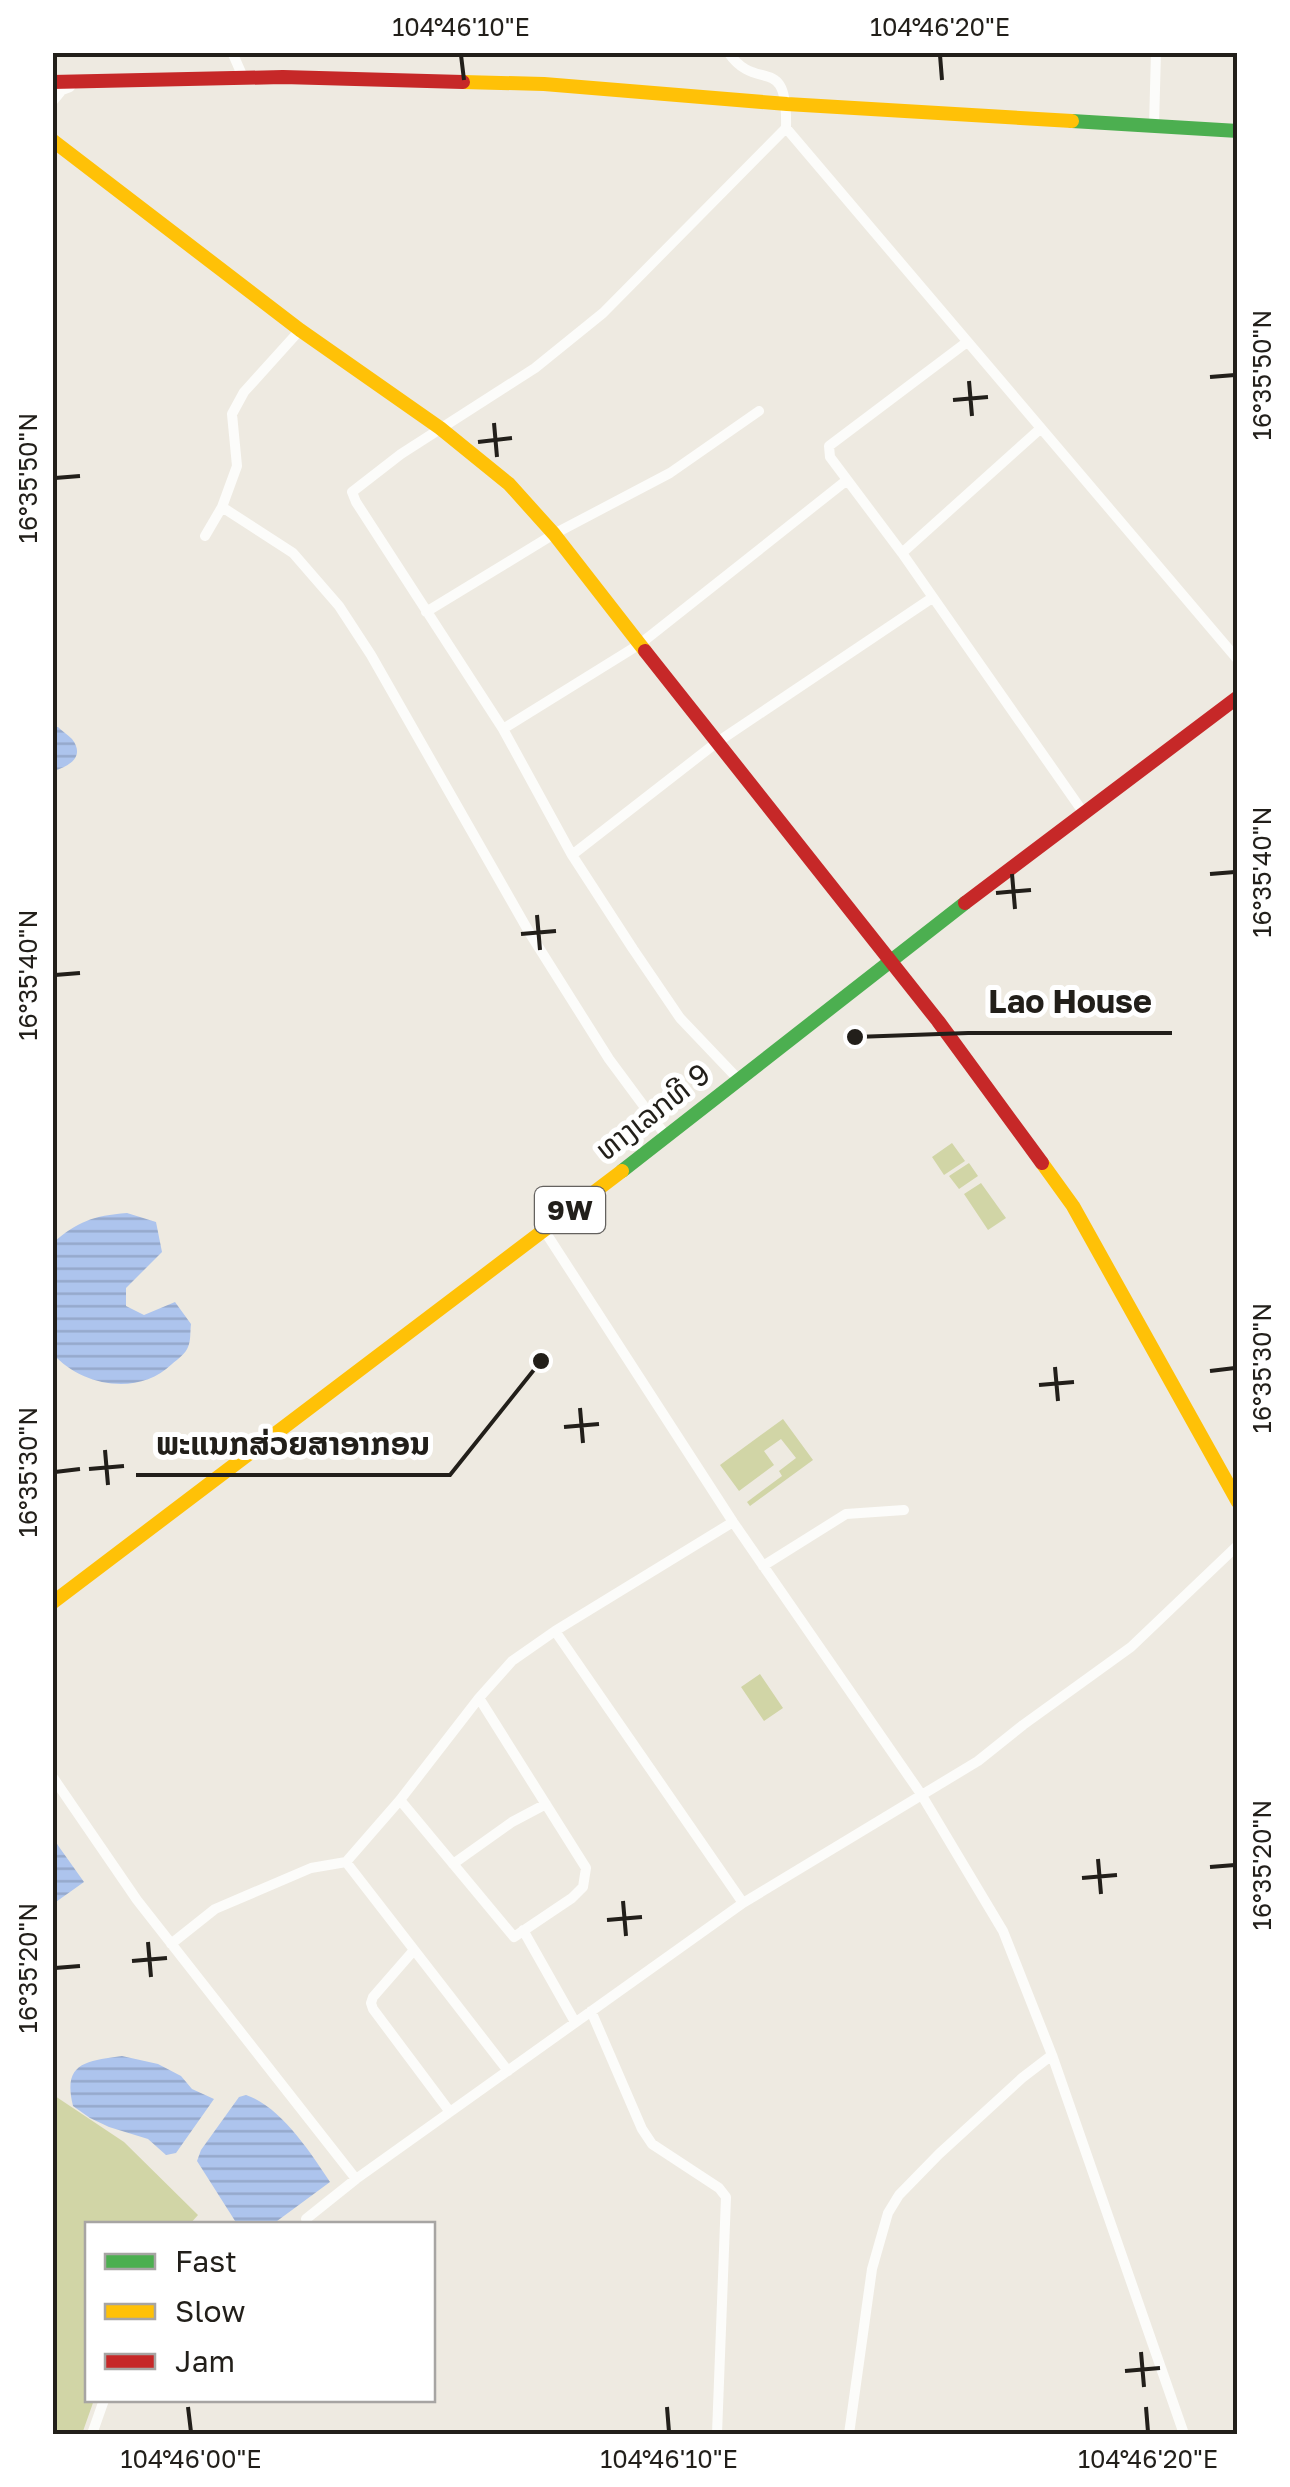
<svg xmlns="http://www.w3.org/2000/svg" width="1290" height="2487" font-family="'Golos Text','Noto Sans Lao',sans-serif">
<defs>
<pattern id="water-rules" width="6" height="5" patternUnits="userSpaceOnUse" patternTransform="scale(2.5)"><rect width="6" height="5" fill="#adc4ed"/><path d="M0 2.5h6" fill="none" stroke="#95a8cb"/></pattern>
</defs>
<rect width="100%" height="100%" fill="#eeeae1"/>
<!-- green -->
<path fill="#d1d5a6" d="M952,1143L965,1161L944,1175L932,1157Z
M969,1163L978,1176L959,1189L949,1176Z
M981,1183L1006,1218L988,1230L964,1194Z
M783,1419L813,1460L750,1506L747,1502L782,1476L779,1471L796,1458L781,1439L764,1451L774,1465L739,1491L720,1465Z
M760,1674L783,1708L764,1721L741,1687Z
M52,2094L124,2142L198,2215L190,2224H88V2400H94L82,2434H53Z"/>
<!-- water -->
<path fill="url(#water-rules)" d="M52,727H58C62,731 68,735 72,739C86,757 68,767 53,771Z
M127,1213L156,1222L162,1252L126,1288V1306L144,1315L175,1302L191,1324C190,1331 191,1341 188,1347C186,1353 177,1360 172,1364C138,1397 82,1386 53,1354V1243C78,1221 93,1216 127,1213Z
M52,1837L84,1882L53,1904H52Z
M122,2056L158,2064L181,2076L192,2089L214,2099L176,2153L166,2155L148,2139L109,2127L90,2118L73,2106C62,2062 87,2061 122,2056Z
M246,2095C281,2107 310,2152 330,2182L273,2224H237L197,2161L201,2150L239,2097Z"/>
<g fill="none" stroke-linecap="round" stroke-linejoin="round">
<!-- street -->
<path stroke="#fcfcfa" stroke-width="10" d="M232,52L243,77
M728,52C757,95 788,50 786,128L1238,660
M52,102L62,90L70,87
M1154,126L1156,52
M967,342L829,446L830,457L902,553L1083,812
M222,507L293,553L339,606L371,655L529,932L609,1059L666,1136
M205,536L222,507L237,466L232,414L244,392L300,330
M902,553L1040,429
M426,612L554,534L670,473L759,411
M503,729L640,644L847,480
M572,855L716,743L932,598
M739,1080L680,1018L633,949L572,855L503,729L356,502L352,492L401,454L535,368L603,313L786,128
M544,1230L733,1522L921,1794L1003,1931L1052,2055L1184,2434
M763,1566L846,1514L904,1510
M555,1631L743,1903
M52,1776L137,1900L356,2179
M400,1800L514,1937L572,1898L583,1887L586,1868L479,1698
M346,1862L508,2071
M453,1864L512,1822L546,1804
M523,1930L575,2022
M171,1944L215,1909L311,1868L346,1862L400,1800L479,1698L512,1661L555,1631L733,1522
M414,1950L373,1997L371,2003L373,2009L450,2112
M591,2011L642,2129L652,2144L719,2188L726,2197L717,2434
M306,2219L356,2179L743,1903L978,1761L1023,1725L1131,1647L1238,1545
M92,2434L104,2400
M849,2434L872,2269L888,2213L899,2195L939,2154L1022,2078L1052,2055"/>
<!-- fast -->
<path stroke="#4caf50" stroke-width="14" d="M1072,121L1238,131
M622,1171L965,903"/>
<!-- slow -->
<path stroke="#ffc107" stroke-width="14" d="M463,82L544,84L787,104L1072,121
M52,140L300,330L440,428L509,484L554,534L645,651
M1042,1163L1073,1206L1238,1502
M52,1603L622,1171"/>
<!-- jam -->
<path stroke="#c62828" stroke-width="14" d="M52,82L283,77L463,82
M645,651L938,1021L1042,1163
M965,903L1238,697"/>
</g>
<!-- ticks -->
<path fill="none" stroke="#221f1a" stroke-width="4" d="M461,55L464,80M940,55L942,80M1210,377L1235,375M969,381L972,416M953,400L988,397M494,423L497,457M478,442L512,438M55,478L80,476M1012,874L1015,909M1210,874L1235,872M996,893L1031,890M537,915L540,950M521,934L556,931M55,975L80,973M1055,1367L1058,1401M1210,1371L1235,1368M1039,1385L1074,1382M580,1408L583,1443M564,1427L599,1424M105,1450L108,1485M89,1469L124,1466M55,1472L80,1469M1098,1859L1101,1894M1210,1867L1235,1865M1082,1878L1117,1875M623,1901L626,1936M607,1920L642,1917M148,1942L151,1977M132,1961L167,1958M55,1968L80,1966M1141,2352L1144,2387M1125,2371L1160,2368M188,2407L191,2432M667,2407L669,2432M1146,2407L1148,2432"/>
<g text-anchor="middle" stroke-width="10" stroke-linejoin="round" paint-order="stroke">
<!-- shield labels -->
<rect fill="#fff" stroke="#64625f" stroke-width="2.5" x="535" y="1187" width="70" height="46" rx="8"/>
<g font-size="28" font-weight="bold" fill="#221f1a">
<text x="570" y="1220">9W</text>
</g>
<!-- street labels -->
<g font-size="30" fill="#221f1a" stroke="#fff">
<text transform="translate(653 1112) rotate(-38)" y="10">ທາງເລກທີ 9</text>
</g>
</g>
<!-- callouts -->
<path fill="none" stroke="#221f1a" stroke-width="4" d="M855 1037L968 1033H1172M541 1361L450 1475H136"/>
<g fill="#221f1a" stroke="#fff" stroke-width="4">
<circle cx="855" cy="1037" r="10"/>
<circle cx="541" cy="1361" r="10"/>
</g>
<g font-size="32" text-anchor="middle" font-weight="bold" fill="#221f1a" stroke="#fff" stroke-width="10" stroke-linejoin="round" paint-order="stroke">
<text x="1070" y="1013">Lao House</text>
<text x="293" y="1455">ພະແນກສ່ວຍສາອາກອນ</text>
</g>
<!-- border -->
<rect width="1290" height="2487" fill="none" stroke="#ffffff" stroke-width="110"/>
<!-- legend -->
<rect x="85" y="2222" width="350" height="180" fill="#ffffff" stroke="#a7a5a3" stroke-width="2.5"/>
<rect x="105" y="2254" width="50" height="15" fill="#4caf50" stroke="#a7a5a3" stroke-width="2.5"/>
<text x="175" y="2272" font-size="30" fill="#221f1a">Fast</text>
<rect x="105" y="2304" width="50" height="15" fill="#ffc107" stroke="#a7a5a3" stroke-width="2.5"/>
<text x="175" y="2322" font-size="30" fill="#221f1a">Slow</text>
<rect x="105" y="2354" width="50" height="15" fill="#c62828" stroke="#a7a5a3" stroke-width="2.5"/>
<text x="175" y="2372" font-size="30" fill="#221f1a">Jam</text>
<rect x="55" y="55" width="1180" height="2377" fill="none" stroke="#221f1a" stroke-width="4"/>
<g font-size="25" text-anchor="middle" fill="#221f1a">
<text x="461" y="36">104°46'10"E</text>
<text x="940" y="36">104°46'20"E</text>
<text transform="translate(1262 375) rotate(-90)" y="9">16°35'50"N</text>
<text transform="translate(28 478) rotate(-90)" y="9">16°35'50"N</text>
<text transform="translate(1262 872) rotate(-90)" y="9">16°35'40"N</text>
<text transform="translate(28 975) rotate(-90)" y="9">16°35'40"N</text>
<text transform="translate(1262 1368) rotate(-90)" y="9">16°35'30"N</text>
<text transform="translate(28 1472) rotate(-90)" y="9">16°35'30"N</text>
<text transform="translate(1262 1865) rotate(-90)" y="9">16°35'20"N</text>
<text transform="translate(28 1968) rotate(-90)" y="9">16°35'20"N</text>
<text x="191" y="2468">104°46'00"E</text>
<text x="669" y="2468">104°46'10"E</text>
<text x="1148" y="2468">104°46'20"E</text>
</g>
</svg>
